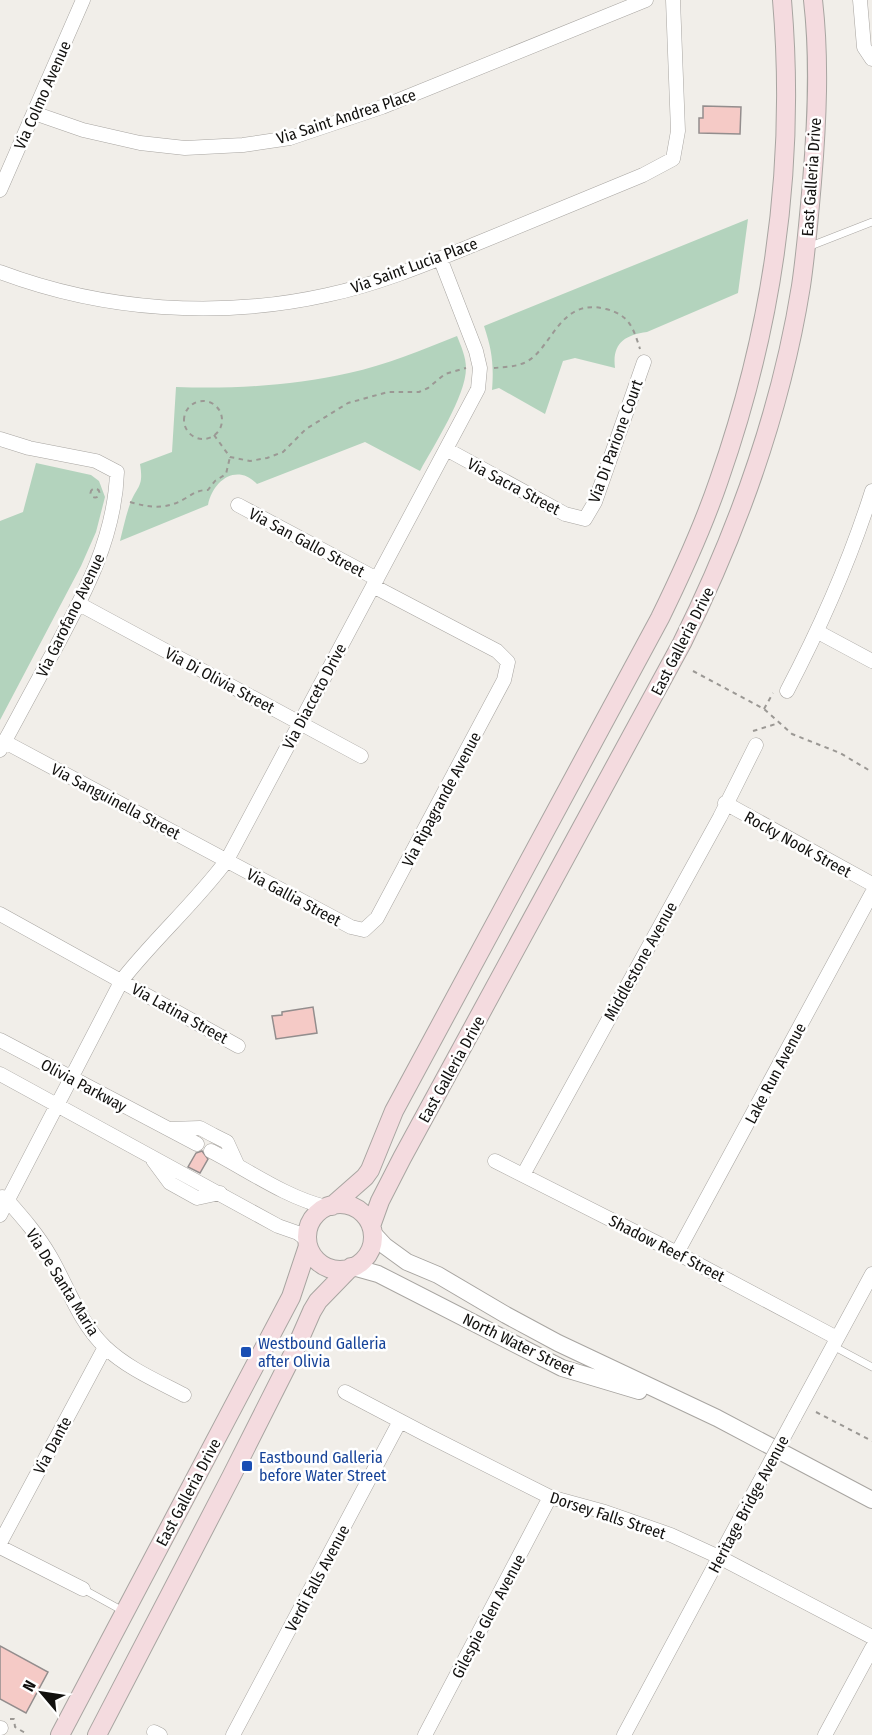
<svg xmlns="http://www.w3.org/2000/svg" width="872" height="1735" font-family="'Fira Sans Condensed',sans-serif">
<rect width="100%" height="100%" fill="#f1eee9"/>
<!-- green -->
<path fill="#b3d3bd" d="M748,219L738,293L647,332C624,335 612,344 615,368L575,358L563,361L545,414L499,388L492,390C494,365 492,350 484,326Z
M457,336C461,346 466,357 466,368C466,396 434,445 420,471L365,442L257,484C237,463 213,480 208,505L120,541C123,529 126,515 130,504C137,485 144,488 140,464L172,452L176,387C233,389 292,386 349,373C386,365 422,350 457,336Z
M36,463L91,475L99,481L105,497L96,532L81,566L0,720V521L23,512Z"/>
<!-- building -->
<path fill="#f5cac6" stroke="#938d8d" stroke-width="1.5" d="M703,106L741,107L740,134L699,133V118H703Z
M313,1007L317,1033L276,1039L272,1016L282,1015V1012Z
M202,1151L208,1159L200,1173L188,1167L196,1153Z
M0,1646L48,1672L26,1713L0,1699Z"/>
<g fill="none" stroke-linecap="round" stroke-linejoin="round">
<defs>
<path id="service" d="M808,247L872,222
M833,1346L872,1367
M83,1589L123,1611"/>
<path id="minor" d="M860,0L864,47L872,59
M34,113L83,130L140,143L185,148L243,145L290,138L382,107L646,0
M0,190L83,0
M0,272C104,311 219,319 327,295C379,284 429,263 478,243C533,220 588,198 643,175L673,159L678,131L673,0
M0,439L29,448L96,461L117,472C115,537 85,593 55,649C36,683 18,717 0,750
M446,449L565,514L585,519L595,502L644,362
M238,505L377,579
M79,604L361,756
M818,632L872,661
M787,691C821,626 850,561 872,491
M5,742L351,927L364,930L377,918L504,680L508,662L497,651L373,586
M725,803L872,884
M0,914L238,1046
M0,1040L197,1144
M0,1074L278,1226L298,1233L307,1240
M170,1129L200,1128L213,1135L227,1142L237,1164
M211,1151C248,1170 285,1197 326,1207
M153,1160L170,1183L197,1198L220,1193
M495,1161L677,1253L837,1338
M523,1175L720,817L756,745
M2,1197L8,1201C23,1218 38,1235 50,1256C68,1287 79,1322 105,1347C127,1368 157,1381 184,1395
M0,1215L122,980C155,938 195,903 227,860L478,389L480,368L476,351L440,258
M677,1253L872,893
M345,1392L425,1434L550,1497L605,1512L671,1535L719,1557L872,1637
M794,1418L872,1274
M0,1543L105,1347
M0,1547L83,1589
M0,1728H1
M154,1732L160,1735
M233,1735L400,1421
M425,1735L550,1497
M624,1735L759,1483
M825,1735L872,1648"/>
<path id="tertiary" d="M372,1232L385,1246L407,1262L438,1275L506,1315L558,1343L717,1418L872,1500
M353,1267L378,1274L562,1368L639,1391"/>
<path id="secondary" d="M307 1237a33 33 0 1 1 66 0a33 33 0 1 1-66 0Z
M332,1206L365,1177L370,1170L394,1111L660,618C682,573 703,527 719,480C773,326 796,163 782,0
M371,1226L380,1201L402,1158L682,643C738,530 781,411 801,286C806,252 809,217 812,182C817,122 820,60 813,0
M60,1735L291,1297L308,1246
M97,1735L231,1477L294,1352L312,1311L318,1301L351,1267"/>
</defs>
<!-- service casing -->
<use href="#service" stroke="#a8a5a1" stroke-width="8"/>
<!-- minor casing -->
<use href="#minor" stroke="#a8a5a1" stroke-width="15"/>
<!-- tertiary casing -->
<use href="#tertiary" stroke="#a8a5a1" stroke-width="18"/>
<!-- secondary casing -->
<use href="#secondary" stroke="#a8a5a1" stroke-width="20"/>
<!-- path -->
<path stroke="#9b9894" stroke-width="2" stroke-dasharray="4.5 4.5" stroke-linecap="butt" d="M494,368C504,367 516,367 526,362C553,348 559,297 606,309C629,315 633,327 640,349
M184 420a19 19 0 1 1 38 0a19 19 0 1 1-38 0Z
M214,435L230,457L250,461L267,458L283,452L306,429L348,403L388,392H419L428,388L445,374L466,368
M90.5 493a4.5 4.5 0 1 1 9 0a4.5 4.5 0 1 1-9 0Z
M130,502C151,508 166,510 186,498C194,493 198,490 208,490L215,481L226,474L230,457
M693,671L764,709L792,734L840,753L872,772
M764,709L773,693
M753,731L779,723
M816,1412L872,1441
M10,1719H14L15,1727L27,1734"/>
<!-- service -->
<use href="#service" stroke="#fff" stroke-width="7"/>
<!-- minor -->
<use href="#minor" stroke="#fff" stroke-width="14"/>
<!-- tertiary -->
<use href="#tertiary" stroke="#fff" stroke-width="16"/>
<!-- secondary -->
<use href="#secondary" stroke="#f4dbdf" stroke-width="18"/>
<defs>
<path id="minor-bridge" d="M759,1483L794,1418"/>
</defs>
<!-- minor-bridge casing -->
<use href="#minor-bridge" stroke="#a8a5a1" stroke-width="15" stroke-linecap="butt"/>
<!-- minor-bridge -->
<use href="#minor-bridge" stroke="#fff" stroke-width="14"/>
</g>
<!-- markers -->
<g fill="#1a4fb4" stroke="#fff" stroke-width="2">
<rect x="240" y="1346" width="12" height="12" rx="3"/>
<rect x="241" y="1460" width="12" height="12" rx="3"/>
</g>
<g text-anchor="middle" stroke-width="5" stroke-linejoin="round" paint-order="stroke">
<!-- street labels -->
<g font-size="16" fill="#12110f" stroke="#fff">
<text transform="translate(42 95) rotate(-66)" y="6">Via Colmo Avenue</text>
<text transform="translate(346 116) rotate(-18)" y="6">Via Saint Andrea Place</text>
<text transform="translate(811 177) rotate(-86)" y="6">East Galleria Drive</text>
<text transform="translate(414 265) rotate(-20)" y="6">Via Saint Lucia Place</text>
<text transform="translate(615 441) rotate(-70)" y="6">Via Di Parione Court</text>
<text transform="translate(514 486) rotate(28)" y="6">Via Sacra Street</text>
<text transform="translate(307 542) rotate(28)" y="6">Via San Gallo Street</text>
<text transform="translate(70 615) rotate(-64)" y="6">Via Garofano Avenue</text>
<text transform="translate(682 641) rotate(-63)" y="6">East Galleria Drive</text>
<text transform="translate(220 680) rotate(28)" y="6">Via Di Olivia Street</text>
<text transform="translate(314 696) rotate(-62)" y="6">Via Diacceto Drive</text>
<text transform="translate(441 799) rotate(-62)" y="6">Via Ripagrande Avenue</text>
<text transform="translate(116 801) rotate(28)" y="6">Via Sanguinella Street</text>
<text transform="translate(798 844) rotate(29)" y="6">Rocky Nook Street</text>
<text transform="translate(294 897) rotate(28)" y="6">Via Gallia Street</text>
<text transform="translate(640 961) rotate(-61)" y="6">Middlestone Avenue</text>
<text transform="translate(180 1013) rotate(29)" y="6">Via Latina Street</text>
<text transform="translate(451 1069) rotate(-61)" y="6">East Galleria Drive</text>
<text transform="translate(775 1073) rotate(-62)" y="6">Lake Run Avenue</text>
<text transform="translate(84 1085) rotate(28)" y="6">Olivia Parkway</text>
<text transform="translate(667 1248) rotate(27)" y="6">Shadow Reef Street</text>
<text transform="translate(63 1282) rotate(58)" y="6">Via De Santa Maria</text>
<text transform="translate(519 1344) rotate(26)" y="6">North Water Street</text>
<text transform="translate(52 1445) rotate(-62)" y="6">Via Dante</text>
<text transform="translate(188 1492) rotate(-62)" y="6">East Galleria Drive</text>
<text transform="translate(748 1504) rotate(-62)" y="6">Heritage Bridge Avenue</text>
<text transform="translate(608 1515) rotate(18)" y="6">Dorsey Falls Street</text>
<text transform="translate(317 1578) rotate(-62)" y="6">Verdi Falls Avenue</text>
<text transform="translate(488 1616) rotate(-62)" y="6">Gilespie Glen Avenue</text>
</g>
<!-- transit labels -->
<g font-size="16" fill="#164399" stroke="#fff" text-anchor="start">
<text x="258" y="1349">Westbound Galleria<tspan x="258" dy="18">after Olivia</tspan></text>
<text x="259" y="1463">Eastbound Galleria<tspan x="259" dy="18">before Water Street</tspan></text>
</g>
</g>
<!-- north arrow -->
<g transform="translate(42 1693) rotate(299)" stroke="#ffffff" stroke-width="4.5" paint-order="stroke">
<path d="M0-4.5L10 22L0 15L-10 22Z" fill="#12110f"/>
<text y="-9" font-size="16" font-weight="bold" text-anchor="middle" fill="#12110f">N</text>
</g>
</svg>
